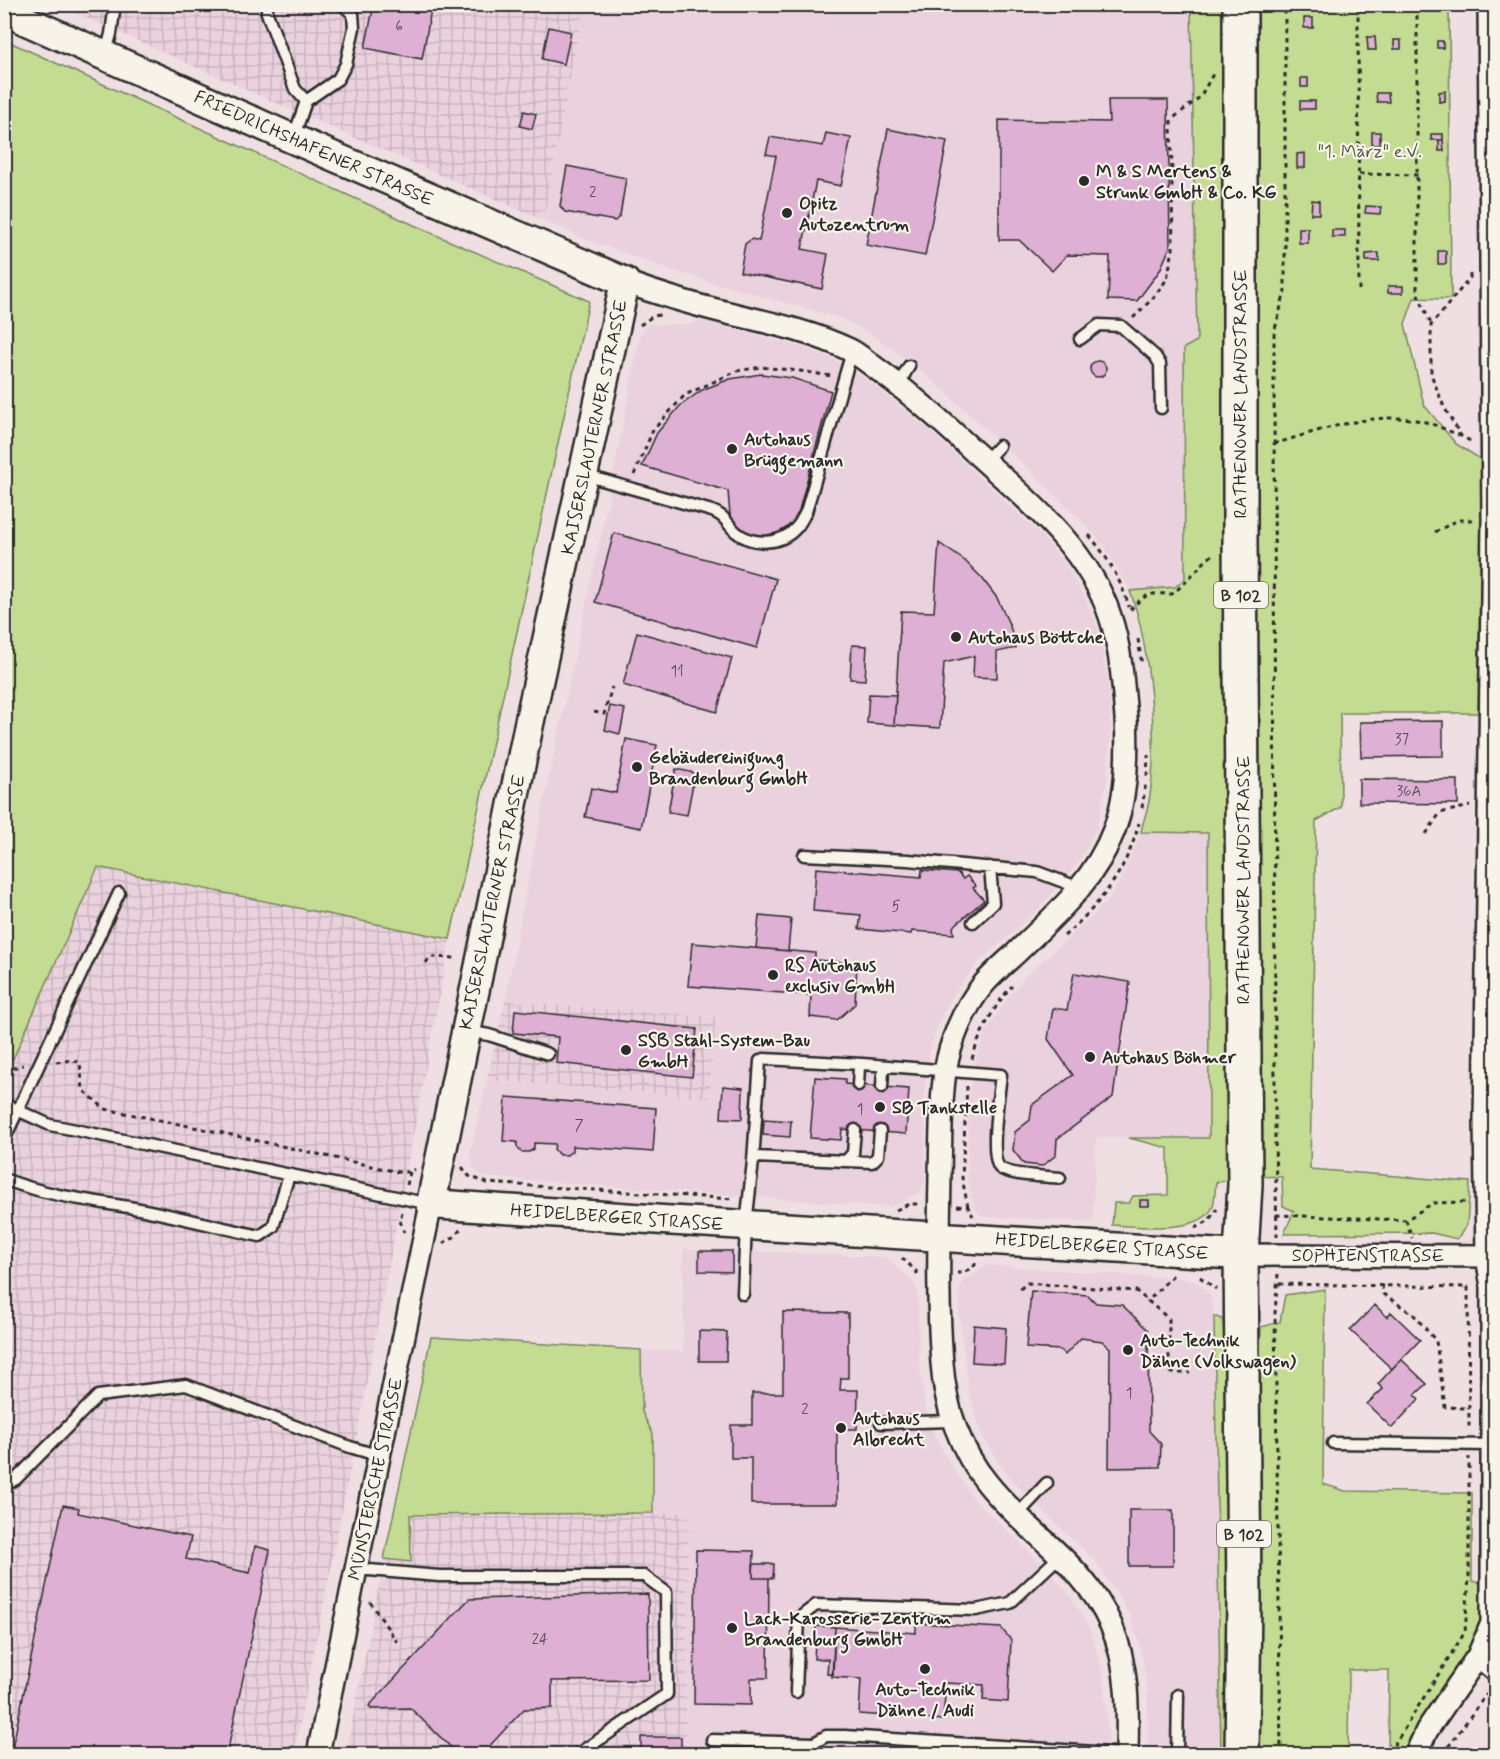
<svg xmlns="http://www.w3.org/2000/svg" width="1500" height="1759" font-family="Mynerve,sans-serif">
<defs>
<pattern id="industrial-grid" width="8" height="8" patternUnits="userSpaceOnUse" patternTransform="scale(1.5)"><rect width="8" height="8" fill="#ead1de"/><path d="M0 4h8M4 0v8" fill="none" stroke="#c9b4bf"/></pattern>
</defs>
<rect width="100%" height="100%" fill="#efdfe2"/>
<filter id="ink" filterUnits="userSpaceOnUse"><feTurbulence type="fractalNoise" baseFrequency=".0167" numOctaves="2"/><feDisplacementMap in="SourceGraphic" scale="12" xChannelSelector="R" yChannelSelector="G"/><feConvolveMatrix kernelMatrix="1 2 1 2 8 2 1 2 1" color-interpolation-filters="sRGB"/></filter>
<g filter="url(#ink)">
<!-- built -->
<path fill="#ead1de" d="M584,5H1191L1197,341L1184,348L1185,579L1175,587L1130,591L1104,546L1083,522L1015,456L918,367L868,332L839,318L673,271L585,239L543,220Z
M702,320L805,348L833,359L865,378L928,429L1042,536L1067,566L1088,604L1097,626L1103,654L1109,692L1111,725L1107,780L1097,827L1079,862L1069,874L1038,910L977,964L954,994L940,1020L931,1046L925,1086V1182L920,1192L891,1207L484,1177L474,1170L470,1152L487,1080L709,1098L716,1017L505,1001L537,834L607,506L640,335L649,324L686,325Z
M1141,832L1208,833L1209,1138L1096,1137L1093,1221L983,1217L973,1206L967,1178L969,1092L976,1060L984,1035L1006,1000L1025,977L1107,902L1122,877Z
M683,1249L885,1257L911,1279L918,1292L919,1360L925,1405L932,1430L948,1460L973,1498L1039,1561L1067,1591L1079,1610L1091,1633L1102,1669L1110,1754H686L689,1513H653V1434L642,1412L641,1350L683,1351Z
M988,1265L1185,1279L1198,1283L1210,1295L1214,1316L1221,1754H1148L1147,1687L1140,1646L1130,1615L1097,1563L1024,1493L1000,1465L982,1435L969,1392L959,1315L960,1288L964,1280Z"/>
<!-- industrial -->
<path fill="url(#industrial-grid)" d="M58,5H584L543,220L301,114Z
M98,867L450,939L359,1425L294,1754H5V1055L13,1058Z
M505,1001L716,1017L709,1098L487,1080Z
M689,1513L686,1754H346L384,1559L411,1561L409,1515Z"/>
<!-- green -->
<path fill="#c3dc92" stroke="#77845e" stroke-width="1.5" d="M1191,5H1225L1228,1180L1216,1182C1215,1190 1215,1199 1213,1206C1203,1235 1136,1226 1112,1225L1114,1203H1129L1133,1196L1168,1195V1148L1129,1138H1209L1208,833L1141,832C1143,822 1147,811 1149,801C1159,744 1150,645 1130,591L1175,587L1185,579L1184,348L1197,341Z
M1258,5H1449L1451,299L1414,298L1405,324L1424,405L1456,444L1482,460L1478,713H1340L1341,807L1316,821L1310,1169L1470,1182L1467,1225L1457,1239L1432,1233L1284,1234L1294,1211L1283,1206L1282,1177L1254,1176L1251,822L1257,464Z
M5,40L445,239L589,301L450,939L98,867L13,1059L4,1055Z
M1325,1289L1323,1484L1345,1491L1472,1493V1581L1484,1584L1481,1638L1410,1754H1388L1389,1670H1349L1348,1754H1253L1257,1435L1261,1327L1280,1322L1285,1295Z
M1214,1316L1224,1320L1232,1662L1230,1754H1221Z
M431,1337L641,1350L642,1412L653,1434V1513L410,1515L411,1562L384,1559Z"/>
<!-- building -->
<path fill="#ddb0d4" stroke="#2b2b2b" stroke-width="1.5" d="M374,4H432L422,59L365,48Z
M1074,4H1101V7L1074,8Z
M1304,18H1313V28H1304Z
M549,27L571,32L564,64L542,59Z
M1367,37H1375L1376,50H1368Z
M1394,40H1401V49H1394Z
M1437,41H1443V48H1437Z
M1301,78H1308V87H1301Z
M1445,91V101L1439,102V92Z
M1376,93H1388L1389,102H1377Z
M1108,100H1168L1170,247L1160,270L1137,301L1108,300L1110,256L1067,255L1052,271L1019,240H999V120L1109,122Z
M1300,101H1315V109H1300Z
M524,111L536,114L532,129L520,126Z
M888,129L947,141L925,256L866,245Z
M1372,132H1380V145H1372Z
M826,133L851,138L841,186L816,181L802,249L828,254L822,289L740,272L745,244L752,239L759,241L776,156L766,154L770,137L823,146Z
M1431,134H1443V140H1431Z
M1439,140H1443L1444,151H1439Z
M1305,153V168H1297V154Z
M567,166L626,178L620,216L615,221L565,212L560,206Z
M1312,200L1319,201V214H1311Z
M1366,206L1381,207L1380,214L1365,213Z
M1299,228H1308V243H1299Z
M1332,230H1345V237H1332Z
M1438,251H1446V264H1438Z
M1379,253V261H1366V254Z
M1388,286H1403V293H1388Z
M1090 369a8 8 0 1 1 16 0a8 8 0 1 1-16 0Z
M761,374L792,378L831,391L798,514L790,526L778,533L760,537L744,531L737,526L730,515L728,491L642,466L657,433L680,406L702,390L730,379Z
M614,533L776,579L757,648L595,602Z
M939,543L965,561L982,578L997,598L1010,626L1016,648L997,652V678L973,677L974,656L944,663L940,728L894,725L901,611L934,612Z
M637,632L732,658L717,712L623,685Z
M852,645L867,646L865,680L850,679Z
M869,694L896,695L894,725L867,723Z
M610,706L625,709L620,734L605,730Z
M1443,721V756L1361,757L1360,722Z
M626,739L657,745L641,828L585,817L591,788L616,793Z
M676,769L695,773L687,815L668,812Z
M1359,779L1458,780V804L1359,803Z
M816,868L921,877L922,870L958,873L963,879L967,876L976,886L973,888L984,900L953,927L954,934L912,931L911,934L859,929L861,915L813,911Z
M759,916L791,919L788,951L756,948Z
M692,943L815,953V960L857,963L855,1004L837,1020L810,1017L811,995L688,986Z
M1074,973L1130,982L1113,1097L1057,1139L1056,1155L1042,1166L1024,1164L1013,1150L1015,1132L1030,1120L1032,1105L1073,1075L1048,1039L1053,1008L1067,1010Z
M515,1010L697,1029L692,1077L556,1063L558,1037L513,1033Z
M815,1077L845,1079V1084L909,1089L906,1134L842,1129L841,1140L810,1138Z
M723,1086L743,1088L742,1119L721,1118Z
M506,1097L656,1108L653,1152L572,1146V1151L567,1155H559L554,1149L555,1144L534,1143V1149L529,1152H521L517,1147V1142L503,1141Z
M764,1119L791,1121L790,1137L763,1135Z
M1140,1200H1149V1206H1140Z
M699,1251H732V1272L699,1271Z
M1031,1291L1088,1295L1096,1303L1122,1305L1148,1330L1149,1431L1161,1444L1160,1467L1109,1468L1110,1348L1102,1341L1081,1338L1065,1355L1060,1350L1026,1348Z
M1375,1305L1387,1317L1391,1312L1420,1340L1392,1369L1350,1330Z
M783,1312L848,1313V1378H841L840,1390H858L857,1429H837V1504H751V1458H731V1425H752V1393H783Z
M974,1325L1006,1328L1004,1364L972,1362Z
M699,1331L727,1332L726,1361H699Z
M1401,1359L1427,1384L1415,1395L1419,1399L1392,1428L1367,1404L1383,1389L1378,1384Z
M63,1505L79,1508L78,1513L191,1537L186,1559L250,1573L255,1546L270,1550L227,1754H11Z
M1129,1510H1173V1566H1129Z
M696,1550L754,1551L753,1578H769L768,1678H751V1705L694,1704Z
M753,1564H774L773,1578H753Z
M648,1594L649,1680L552,1681V1708L524,1709L482,1754H458L410,1708L371,1709L369,1706L469,1599Z
M916,1623L1001,1628L1011,1640L1008,1702L983,1700L984,1685L946,1683L943,1720L859,1714L861,1679L832,1677L835,1627L916,1633Z
M816,1626L835,1627L833,1675L827,1674L828,1659H814Z
M641,1737H681V1754H641Z
M1492,1744H1496V1754H1492Z"/>
<g fill="none" stroke-linecap="round" stroke-linejoin="round">
<defs>
<path id="lane" d="M267,4V13L295,89L306,101
M105,56L111,34L115,4
M293,139L306,101L338,79L346,64L354,28L353,14L342,4
M1080,339L1099,325L1121,326L1155,356L1160,364L1161,408
M899,384L909,366
M985,461L999,446
M584,475L712,511C726,516 726,523 736,532C753,546 781,545 796,528C800,524 803,517 806,512L852,351
M804,855L908,860L1037,872L1080,888
M973,922L993,903L990,867
M466,1031L489,1035L548,1054
M858,1085L859,1067L862,1064L888,1066
M882,1087L883,1071L888,1066L1001,1075C999,1092 989,1158 1000,1168C1010,1176 1046,1176 1060,1178
M4,1104L50,1125L66,1128L430,1204
M4,1140L119,893
M753,1161L760,1061L764,1059L862,1064
M846,1161L872,1162L878,1156L880,1131
M4,1179C47,1196 89,1200 134,1208C176,1216 218,1227 260,1236L273,1227L289,1175
M743,1294L746,1225L753,1161L755,1157L846,1161L853,1153L855,1130
M881,1423L952,1421
M1333,1443L1492,1445
M4,1486L16,1479L98,1396L186,1385L350,1447L380,1456
M1017,1515L1047,1483
M357,1569L439,1576H644L666,1592L667,1694L578,1754
M796,1692L799,1618L816,1605L976,1610L1010,1603L1061,1555
M712,1740L814,1743
M812,1754L814,1743L826,1736H845L1127,1754
M1177,1754L1178,1695"/>
<path id="street" d="M625,282C658,294 691,304 724,312C766,322 811,331 850,350C858,354 866,361 873,366C906,390 937,417 967,445C1020,494 1087,545 1110,616C1121,649 1123,684 1126,718C1128,754 1127,796 1114,830C1095,881 1054,916 1016,953C1004,964 992,974 982,986C963,1010 950,1042 945,1072C940,1106 941,1141 940,1175C939,1238 937,1301 942,1363C945,1407 960,1450 988,1484C1029,1535 1083,1562 1111,1625C1129,1666 1128,1711 1127,1754
M1241,1255L1496,1256
M1478,1656L1496,1671
M318,1754L431,1204
M1416,1754L1427,1730L1478,1656L1492,1623V1287L1487,1256L1485,1121L1493,520L1489,4"/>
<path id="secondary" d="M4,11L293,139L625,282L529,724L431,1204L663,1220L1241,1255"/>
<path id="primary" d="M1240,4V539L1245,1185L1241,1255L1244,1600L1242,1754"/>
</defs>
<!-- lane casing -->
<use href="#lane" stroke="#2b2b2b" stroke-width="15"/>
<!-- street casing -->
<use href="#street" stroke="#2b2b2b" stroke-width="26"/>
<!-- secondary casing -->
<use href="#secondary" stroke="#2b2b2b" stroke-width="33"/>
<!-- primary casing -->
<use href="#primary" stroke="#2b2b2b" stroke-width="38"/>
<!-- path -->
<path stroke="#2b2b2b" stroke-width="3" stroke-dasharray="4.5 4.5" stroke-linecap="butt" d="M1417,6V292L1431,324
M1359,174L1418,175
M1470,274V278L1431,325V374L1444,407L1461,436L1474,443
M1359,290L1358,7L1417,5
M1133,318L1153,298L1167,279L1173,250L1171,120L1200,97L1213,74
M640,325L653,316L660,315
M1274,444C1317,431 1376,410 1421,421C1435,424 1448,431 1461,436
M634,475L653,430L685,395L737,371L761,367L800,371L831,376
M1435,532L1458,520H1473
M1089,535C1107,556 1121,580 1129,607
M1130,610C1146,593 1149,593 1172,594C1188,582 1199,565 1215,553
M1138,639L1142,665
M594,712L604,714L612,687
M1147,776L1148,755
M1142,808L1146,782
M1426,834L1440,813L1470,806
M1064,936C1100,905 1127,870 1139,823
M426,963L430,957L457,958
M972,1059C980,1032 994,1006 1012,986
M56,1062L73,1060L80,1063L83,1090L105,1109L223,1133L398,1172H410L415,1169
M4,1071L23,1065
M967,1086L962,1178L968,1207
M462,1167L469,1176L487,1183L734,1199
M407,1185L410,1172
M957,1206L968,1207L973,1216
M896,1210L909,1204H921
M402,1212L400,1221L404,1232
M1276,1215L1406,1220L1433,1203L1468,1202
M1406,1220L1412,1238
M1195,1228L1208,1221L1217,1209
M1277,1237L1275,1138L1274,333L1285,291V4
M443,1243L454,1237L461,1229
M902,1258L916,1271L918,1275
M957,1273H964L975,1265V1262
M1278,1274L1275,1313L1281,1754
M1173,1275L1148,1301L1169,1319V1370L1172,1373H1190
M1200,1277L1216,1289
M1279,1284L1469,1287
M1382,1285L1383,1294L1414,1315L1436,1341L1445,1407L1467,1408
M1468,1287L1469,1430
M1020,1289L1027,1283L1136,1291L1148,1301
M370,1602L397,1642
M1389,1753L1465,1632L1469,1577V1457
M1443,1754L1491,1688"/>
<!-- lane -->
<use href="#lane" stroke="#f7f3e8" stroke-width="10"/>
<!-- street -->
<use href="#street" stroke="#f7f3e8" stroke-width="21"/>
<!-- secondary -->
<use href="#secondary" stroke="#f7f3e8" stroke-width="28"/>
<!-- primary -->
<use href="#primary" stroke="#f7f3e8" stroke-width="33"/>
</g>
</g>
<!-- markers -->
<g fill="#2b2b2b" stroke="#f7f3e8" stroke-width="2">
<circle cx="1084" cy="181" r="6"/>
<circle cx="787" cy="213" r="6"/>
<circle cx="732" cy="449" r="6"/>
<circle cx="956" cy="637" r="6"/>
<circle cx="637" cy="767" r="6"/>
<circle cx="773" cy="975" r="6"/>
<circle cx="626" cy="1050" r="6"/>
<circle cx="1090" cy="1057" r="6"/>
<circle cx="880" cy="1107" r="6"/>
<circle cx="1128" cy="1350" r="6"/>
<circle cx="841" cy="1428" r="6"/>
<circle cx="732" cy="1628" r="6"/>
<circle cx="925" cy="1669" r="6"/>
</g>
<g text-anchor="middle" stroke-width="4.5" stroke-linejoin="round" paint-order="stroke">
<!-- number labels -->
<g font-size="15" fill="#584c55">
<text x="399" y="31">6</text>
<text x="593" y="197">2</text>
<text x="677" y="676">11</text>
<text x="1402" y="744">37</text>
<text x="1409" y="796">36A</text>
<text x="896" y="911">5</text>
<text x="860" y="1114">1</text>
<text x="579" y="1130">7</text>
<text x="1129" y="1398">1</text>
<text x="805" y="1414">2</text>
<text x="540" y="1644">24</text>
</g>
<!-- shield labels -->
<g fill="#f7f3e8" stroke="#686764" stroke-width="1.5">
<rect x="1214" y="582" width="54" height="26" rx="4.5"/>
<rect x="1217" y="1521" width="54" height="26" rx="4.5"/>
</g>
<g font-size="16" font-weight="bold" fill="#2b2b2b">
<text x="1241" y="601">B 102</text>
<text x="1244" y="1540">B 102</text>
</g>
<!-- street labels -->
<g font-size="18" fill="#2b2b2b" stroke="#f7f3e8">
<text transform="translate(314 148) rotate(24)" y="6">FRIEDRICHSHAFENER STRASSE</text>
<text transform="translate(1240 394) rotate(-90)" y="6">RATHENOWER LANDSTRASSE</text>
<text transform="translate(594 427) rotate(-78)" y="6">KAISERSLAUTERNER STRASSE</text>
<text transform="translate(1243 880) rotate(-90)" y="6">RATHENOWER LANDSTRASSE</text>
<text transform="translate(492 902) rotate(-78)" y="6">KAISERSLAUTERNER STRASSE</text>
<text transform="translate(617 1217) rotate(4)" y="6">HEIDELBERGER STRASSE</text>
<text transform="translate(1102 1246) rotate(4)" y="6">HEIDELBERGER STRASSE</text>
<text x="1368" y="1261">SOPHIENSTRASSE</text>
<text transform="translate(375 1479) rotate(-78)" y="6">MÜNSTERSCHE STRASSE</text>
</g>
<!-- park labels -->
<g font-size="18" fill="#515745" stroke="#f7f3e8">
<text x="1370" y="157">"1. März" e.V.</text>
</g>
<!-- poi labels -->
<g font-size="18" font-weight="bold" fill="#2b2b2b" stroke="#f7f3e8" text-anchor="start">
<text x="1096" y="177">M &amp; S Mertens &amp;<tspan x="1096" dy="21">Strunk GmbH &amp; Co. KG</tspan></text>
<text x="799" y="209">Opitz<tspan x="799" dy="21">Autozentrum</tspan></text>
<text x="744" y="445">Autohaus<tspan x="744" dy="21">Brüggemann</tspan></text>
<text x="968" y="643">Autohaus Böttche</text>
<text x="649" y="763">Gebäudereinigung<tspan x="649" dy="21">Brandenburg GmbH</tspan></text>
<text x="785" y="971">RS Autohaus<tspan x="785" dy="21">exclusiv GmbH</tspan></text>
<text x="638" y="1046">SSB Stahl-System-Bau<tspan x="638" dy="21">GmbH</tspan></text>
<text x="1102" y="1063">Autohaus Böhmer</text>
<text x="892" y="1113">SB Tankstelle</text>
<text x="1140" y="1346">Auto-Technik<tspan x="1140" dy="21">Dähne (Volkswagen)</tspan></text>
<text x="853" y="1424">Autohaus<tspan x="853" dy="21">Albrecht</tspan></text>
<text x="744" y="1624">Lack-Karosserie-Zentrum<tspan x="744" dy="21">Brandenburg GmbH</tspan></text>
<text x="925" y="1695" text-anchor="middle">Auto-Technik<tspan x="925" dy="21">Dähne / Audi</tspan></text>
</g>
</g>
<!-- margin -->
<rect width="1500" height="1759" fill="none" stroke="#f7f3e8" stroke-width="24"/>
<rect x="12" y="12" width="1476" height="1735" fill="none" stroke="#2b2b2b" stroke-width="2" filter="url(#ink)"/>
</svg>
